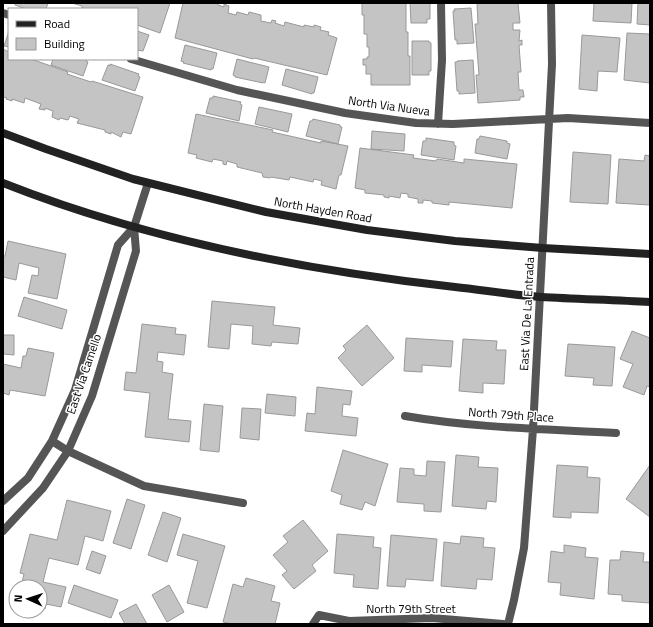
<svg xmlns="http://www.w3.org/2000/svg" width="653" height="627" font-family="'Titillium Web',sans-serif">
<rect width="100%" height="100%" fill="#fff"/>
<!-- building -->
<path fill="#c4c4c4" stroke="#999" d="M13,3H48L46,9H26L15,5V4Z
M72,3H170L160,33L137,25V9H86L82,8V6Z
M183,3H218V5L224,7V4L229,6L228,13L236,15L237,12L248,15L249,12L261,15V21L271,23L272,20L276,21L275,23L284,26L285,22L304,27V25L314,27V25L321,27L320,30L329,32L328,35L337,38L327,75L254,58L253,59L175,38Z
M361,3H406V32H408V56H410V85H371V74H366V65H363V59H367V57H369V47H367V34H364V15H362V3Z
M410,3H430V19H427V23H411Z
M477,3H518L520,23H513V30H520L519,41L522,40V45H519L521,72H518L519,90H523L524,97H520V100L478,103L476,75H479L475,24H478Z
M594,3H632L631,23L593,21Z
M638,3H650V25L637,24Z
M471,8L474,43L457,44V40H455L453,11H455L454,9Z
M9,31V47L4,46Z
M137,31L149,35L143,51L137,50Z
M627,33L650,34V83L624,80Z
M582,35L620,38L617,72L598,71L597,91L579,89Z
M412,41H429V42L431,43V71H429V75H412Z
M185,45L217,53L213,69H211V70L183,63L184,62L181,61Z
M3,49L9,52V59H31L68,72L67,74L91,82L92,81L143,97L131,134L123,132L121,137L111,132V134L105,132V130L77,123L79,119L70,116L68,120L60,118L59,120L52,117L53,111L45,108V110L39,109L41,104L25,98L24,103L12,99V101L6,99L7,98L3,97Z
M53,59H87L86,61L88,62L83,76L51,65Z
M237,59L269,67L265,83L263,82V83L235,77V76L233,75Z
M473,60L475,93L459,94V91H457L455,62H457V61Z
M110,64L139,74L138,76L140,77L135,91L102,80L108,65L110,66Z
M286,69L318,77L314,93H312V94L282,85Z
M213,96L241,102L240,104L242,105L239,121L206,113L210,98H213Z
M259,107L292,114L288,132L255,124Z
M196,114L273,130L272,132L321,143V141L348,146L341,175H339L336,189L321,185L322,181L314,179L313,182L290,177L289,180L271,177L270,178L263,177L262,173L237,167V164L227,161L226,165L223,164V161L213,159L212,162L196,158L197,155L188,153Z
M313,119L340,125V127H342L338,144L306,136L310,121H312Z
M372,131L405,134L404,151L371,149Z
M480,136L507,141V143L510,144L507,159L475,153L477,139H479Z
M426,138L454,142V145L456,146L454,160L421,155L423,141H426Z
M360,148L414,155L413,158L436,161L437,159L464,163V159L517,164L512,208L449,202V205L432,203V201L423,200V203H418V199L408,197V194L401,193L400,198L389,196V198L384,197V195L365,193V190L355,188Z
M573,152L611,155L608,204L570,202Z
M645,155L650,156V205L616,203L619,159L644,161Z
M8,241L66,254L57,299L28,293L32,275L38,276L39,268L19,263L16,280L3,277V256H5Z
M24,297L67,310L62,329L18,316Z
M212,301L275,307L273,325L300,328L298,344L272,342L271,346L252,344L253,326L231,324L229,349L208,347Z
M142,324L176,328L175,334L186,335L184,355L158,352L157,361L163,362L162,372L173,374L168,419L191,421L189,442L145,437L150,393L124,390L126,372L136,373Z
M367,325L394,358L362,386L338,358L346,350L343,346Z
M632,331L650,338V387L647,386L644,395L623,387L633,364L620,359Z
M3,335H14V355L3,354Z
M406,338L453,341L451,367L422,365V372L404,371Z
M463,339L497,341L496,350H506L504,384L483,383V393L459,391Z
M568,344L615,347L612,386L593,385L594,378L565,376Z
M28,348L54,353L45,396L10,390L9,395L3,393V364L21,368L23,356H26Z
M317,387L352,391L350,405L343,404L342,416L358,418L356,436L305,431L307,413L315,414Z
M267,394L296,397L295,416L265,413Z
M204,404L223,406L219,452L200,450Z
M242,408L261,409L259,440L240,438Z
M343,450L388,464L375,506L365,502L362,510L340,504L342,495L331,491Z
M456,455L479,457L478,467L498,468L496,502L487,501L486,509L452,506Z
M427,461L445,462L441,512L424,511V504L397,502L400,468L414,469V475L426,476Z
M557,465L588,467L587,477L600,478L598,513L571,512V518L553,517Z
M650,465V517L626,499Z
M127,499L145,505L131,549L113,543Z
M67,500L111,511L103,541L85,536L78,565L49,558L43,582L66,587L61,607L46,604L45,609L40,608V587H21L24,574L20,573L30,534L57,540Z
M163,512L181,518L167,562L148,555Z
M303,520L328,551L312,565L316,571L294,589L282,575L287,571L273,555L288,542L283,536Z
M183,534L225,546L207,608L187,603L198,561L177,555Z
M337,534L374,537L373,547L381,548L378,589L353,587L354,575L334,573Z
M391,535L437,539L433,581L406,579L405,587L387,586Z
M461,536L484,538L483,547L495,548L492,580L477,579L476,589L441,586L444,542L460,544Z
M564,545L586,548L585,557L598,558L594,599L560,595L561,583L548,582L551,551L564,553Z
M92,551L106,556L100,574L86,569Z
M621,551L644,553L643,562H650V603L622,601V595L608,594L610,560H620Z
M246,578L275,586L271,601L280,603L275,624H232L223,622L233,584L243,587Z
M74,585L118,600L111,618L68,603Z
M169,585L184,612L167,622L152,595Z
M136,604L147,624H125L119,613Z"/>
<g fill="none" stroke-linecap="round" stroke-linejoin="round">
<!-- street -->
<path stroke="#555" stroke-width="8" d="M3,13L9,15
M131,59L237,90L345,113L416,123L453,124L568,118L650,123
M438,124L442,60L441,3
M405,416C475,428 546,429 616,433
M52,441L68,451L144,486L243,503
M3,501L28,478L52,441L75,390L118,245L134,227
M3,531L43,488L68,451L92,396L136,251L134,227L148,183
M313,624L319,615L349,621L432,618L503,624
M508,624L514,600L524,548L533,429L552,64L551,3"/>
<!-- secondary -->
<path stroke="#222" stroke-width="8" d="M3,133L46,149L133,179L266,212L367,230L455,241L543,248L650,254
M3,183C147,240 301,270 455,287C483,290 512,295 541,297C577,299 614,300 650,302"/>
</g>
<g text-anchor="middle" stroke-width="3" stroke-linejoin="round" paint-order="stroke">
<!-- street labels -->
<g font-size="12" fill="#000" stroke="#fff">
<text transform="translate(389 106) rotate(8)" y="4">North Via Nueva</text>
<text transform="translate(323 210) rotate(10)" y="4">North Hayden Road</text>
<text transform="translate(527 314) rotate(-87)" y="4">East Via De La Entrada</text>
<text transform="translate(84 374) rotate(-71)" y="4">East Via Camello</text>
<text transform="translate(511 415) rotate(4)" y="4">North 79th Place</text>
<text x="411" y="613">North 79th Street</text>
</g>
</g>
<!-- border -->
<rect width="653" height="627" fill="none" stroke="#000000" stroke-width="8"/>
<!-- legend -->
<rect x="8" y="8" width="130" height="52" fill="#ffffff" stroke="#999999"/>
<rect x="16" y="21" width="20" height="6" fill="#222222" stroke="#999999"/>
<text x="44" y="28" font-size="12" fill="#000000">Road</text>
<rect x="16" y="38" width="20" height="12" fill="#c4c4c4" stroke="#999999"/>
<text x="44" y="48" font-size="12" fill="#000000">Building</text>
<!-- north arrow -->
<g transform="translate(28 599) rotate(273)"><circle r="19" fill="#ffffff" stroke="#999999"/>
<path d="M0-3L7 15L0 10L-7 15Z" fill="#000000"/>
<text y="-6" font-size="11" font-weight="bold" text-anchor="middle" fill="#000000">N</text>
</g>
</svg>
